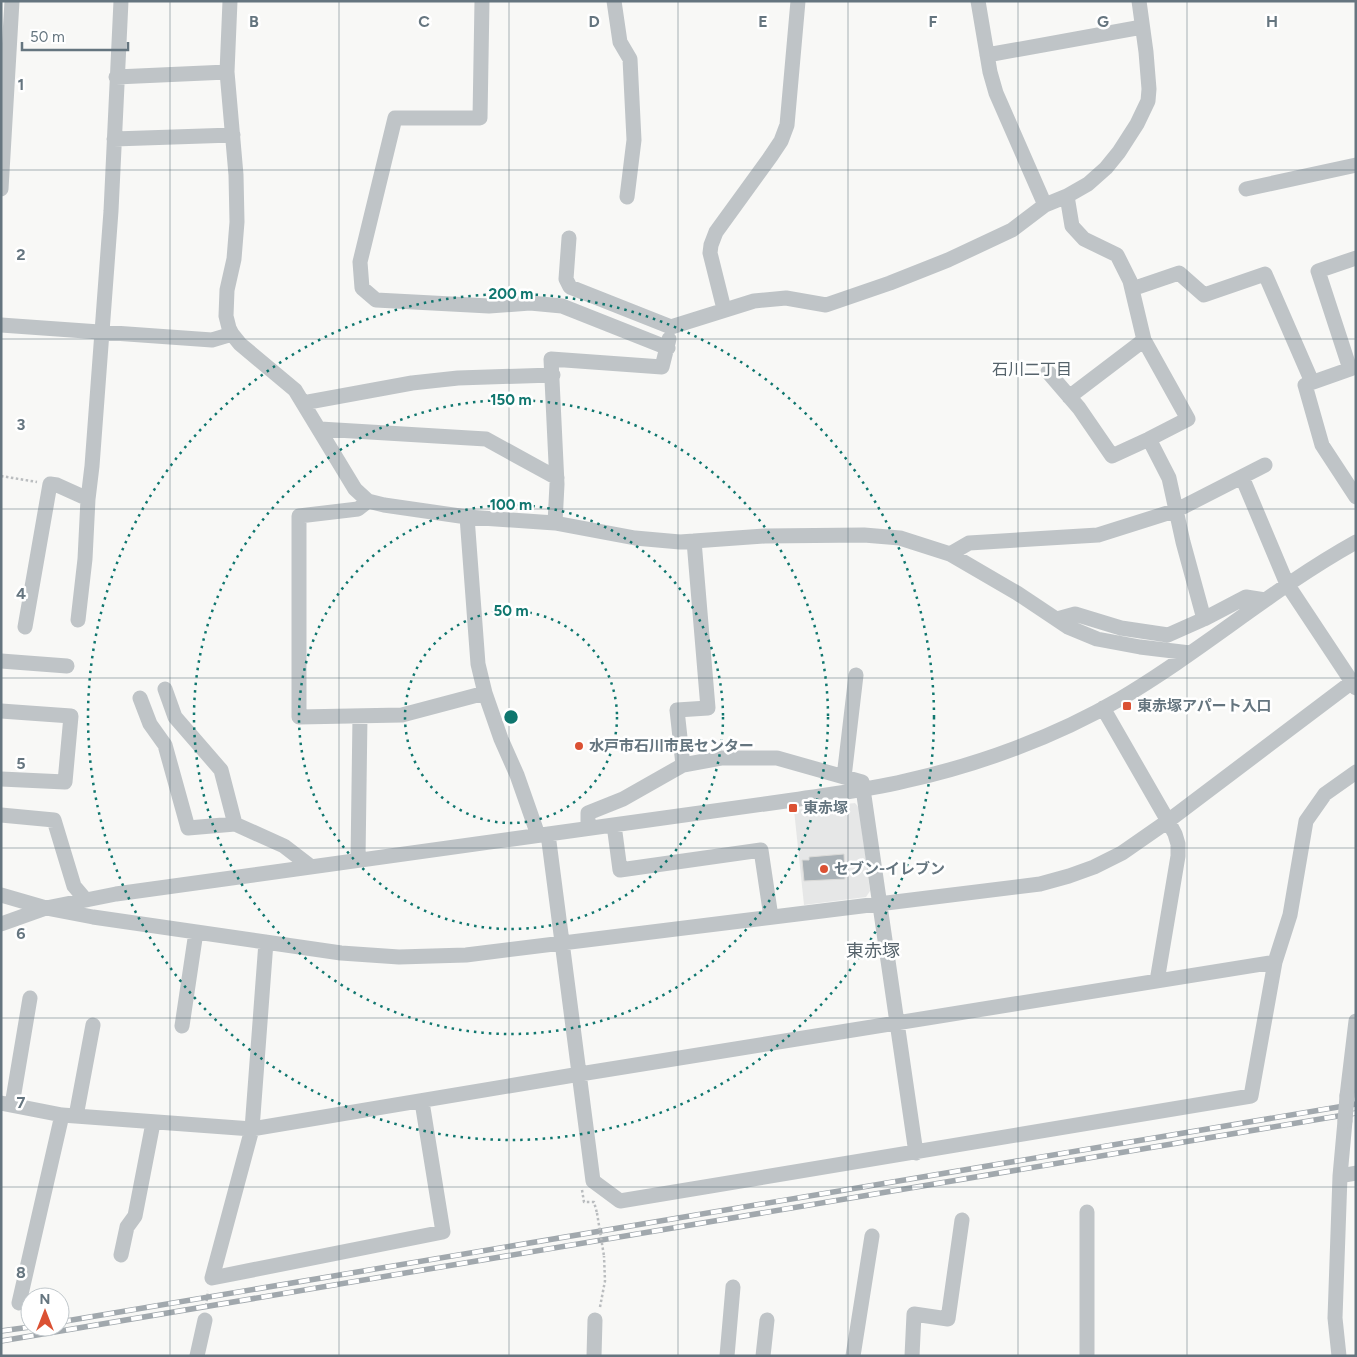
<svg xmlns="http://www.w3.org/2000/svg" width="1357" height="1357" font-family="Figtree,'Noto Sans JP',sans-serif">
<rect width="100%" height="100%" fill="#f8f8f6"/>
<!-- built -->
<path fill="#e6e7e7" d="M855,803L859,808L870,891L866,897L804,905L794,810Z"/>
<!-- building -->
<path fill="#a9b1b6" stroke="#dadad8" d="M844,854L845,879L804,881L802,860H809V857Z"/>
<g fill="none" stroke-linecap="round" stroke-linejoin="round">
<!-- path -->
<path stroke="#babdbf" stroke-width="2.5" stroke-dasharray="2.5 2.5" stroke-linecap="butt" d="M1,476L37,482
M582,1190L584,1202H594L597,1213
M206,1306L208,1291
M600,1307L605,1281L604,1256"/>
<!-- minor -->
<path stroke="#bfc4c7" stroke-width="15" d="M230,1L227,72L236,175L237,222L234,259L227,290L226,316L229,328L232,334L240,344L295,390L355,489L368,501L384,505L467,517L478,664L485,693L501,739L517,775L538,835
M482,1L480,118H395L360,262L362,288L376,300L489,306L530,303L562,306L668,348
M614,1L620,42L630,59L634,140L627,197
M978,1L990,72L996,93L1045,205
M987,55L1142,27
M116,77L227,72
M114,139L233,135
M1,189L12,1
M1246,189L1356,165
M1067,196L1072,226L1084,239L1117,255L1130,281L1144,340L1188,419L1149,439L1169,478L1183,542L1204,619
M569,238L566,279L570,287L671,327L754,301L786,298L826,305L890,283L948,260L1012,230L1045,205L1067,196L1088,184L1106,168L1119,152L1137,124L1148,101L1149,89L1146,52L1139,1
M1132,289L1179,273L1204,295L1265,274L1312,382
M724,309L710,253L711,245L716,232L771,156L781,141L787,125L798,1
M1,325L212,340L232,334
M1356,367L1305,385L1322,445L1356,497
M1350,369L1318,271L1356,258
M1048,372L1079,408L1112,456L1149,439
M1069,397L1144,340
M303,403L412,383L458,378L553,375
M320,429L486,439L557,478
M1242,477L1287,584L1356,688
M368,501L358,509L299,516V717L402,715L485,693
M467,517L555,523L635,538L680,542L765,536L864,535L900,538L950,554L1017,593L1068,627L1097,639L1140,647L1190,653
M555,523L557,484L551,359L662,367L669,339
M950,554L969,543L1098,535L1177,510L1265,465
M1057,619L1075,614L1121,628L1168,635L1204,619L1246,597L1265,600
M78,620L85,559L88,499L92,466L111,211L121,1
M25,627L50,484L57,485L88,499
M1,661L67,666
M165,689L175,717L221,770L235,824
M140,698L150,724L165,745L188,828L235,824L284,846L310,866
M1103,708L1168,821L1175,834L1178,844V856L1157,981
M1,711L71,716L65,782L1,779
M683,765L677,710L708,708L694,541
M844,777L856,675
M1,815L54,820L74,886L85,899
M614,825L620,870L761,850L771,917
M588,828V813L623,799L683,765L721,758H777L862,782L916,1153
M548,834L593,1181L620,1201L1251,1096L1275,962
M358,860L360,716
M1,895L46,908L93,917L341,953L399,957L466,955L1040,884L1069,876L1094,867L1122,853L1168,821L1352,682
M1,924L46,908L116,894L793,800C831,794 868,790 905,781C978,765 1055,737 1120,699C1202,651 1273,588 1356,542
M266,942L252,1129L212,1278L443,1232L422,1102
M182,1026L196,932
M1347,1096L1356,1021
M1,1103L62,1115L252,1129L580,1074L1275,962L1290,915L1306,821L1325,794L1356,772
M12,1105L30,998
M76,1116L93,1025
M1340,1176L1356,1173
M1087,1212V1356
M121,1255L127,1227L135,1216L153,1123
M19,1303L62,1115
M197,1356L205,1320
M594,1356L595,1320
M727,1356L733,1287
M763,1356L767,1320
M853,1356L872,1236
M912,1356L914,1314L948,1319L962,1220
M1339,1356L1335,1318L1340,1176L1345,1121"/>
<defs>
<path id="rail" d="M60,1322L1356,1104
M1,1331L30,1327
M1,1341L1356,1113"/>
</defs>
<!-- rail casing -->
<use href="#rail" stroke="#a1a8ad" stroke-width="5.5"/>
<!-- rail -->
<use href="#rail" stroke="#fff" stroke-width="4" stroke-dasharray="11" stroke-linecap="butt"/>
<!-- path-bridge -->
<path stroke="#babdbf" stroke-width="2.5" stroke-dasharray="2.5 2.5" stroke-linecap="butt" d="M597,1213L604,1256"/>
<!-- minor-bridge -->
<path stroke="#bfc4c7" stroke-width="15" d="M1345,1121L1347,1096"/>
</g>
<!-- grid -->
<path fill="none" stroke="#65757f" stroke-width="1" stroke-opacity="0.55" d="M170,1V1356M339,1V1356M509,1V1356M678,1V1356M848,1V1356M1018,1V1356M1187,1V1356M1,170H1356M1,339H1356M1,509H1356M1,678H1356M1,848H1356M1,1018H1356M1,1187H1356"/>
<!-- distance rings -->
<g fill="none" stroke="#0f766e" stroke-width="2.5" stroke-dasharray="2.5 5">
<circle cx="511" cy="717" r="106"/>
<circle cx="511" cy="717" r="212"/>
<circle cx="511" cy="717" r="317"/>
<circle cx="511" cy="717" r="423"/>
</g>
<!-- markers -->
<g fill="#db5133" stroke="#fff" stroke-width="2">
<rect x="1122" y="701" width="10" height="10" rx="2.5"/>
<circle cx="579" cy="746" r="5"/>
<rect x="788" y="803" width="10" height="10" rx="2.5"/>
<circle cx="824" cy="869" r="5"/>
</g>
<g text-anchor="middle" stroke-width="5" stroke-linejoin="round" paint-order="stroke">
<!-- poi labels -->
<g font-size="15" font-weight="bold" fill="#65757f" stroke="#fff" text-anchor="start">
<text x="1137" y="711">東赤塚アパート入口</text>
<text x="589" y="751">水戸市石川市民センター</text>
<text x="803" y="813">東赤塚</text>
<text x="834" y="874">セブン-イレブン</text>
</g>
<!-- neighbourhood labels -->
<g font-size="16" fill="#56636b" stroke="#fff">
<text x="1032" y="375">石川二丁目</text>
</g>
<!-- quarter labels -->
<g font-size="18" fill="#56636b" stroke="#fff">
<text x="873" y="957">東赤塚</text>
</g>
</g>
<g font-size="16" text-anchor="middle" font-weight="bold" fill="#65757f" stroke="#fff" stroke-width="5" stroke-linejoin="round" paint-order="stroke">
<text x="254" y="27">B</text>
<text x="424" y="27">C</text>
<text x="594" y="27">D</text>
<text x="763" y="27">E</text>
<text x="933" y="27">F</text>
<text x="1103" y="27">G</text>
<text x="1272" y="27">H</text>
<text x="21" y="90">1</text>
<text x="21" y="260">2</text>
<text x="21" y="430">3</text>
<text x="21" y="599">4</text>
<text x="21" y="769">5</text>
<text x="21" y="939">6</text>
<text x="21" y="1108">7</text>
<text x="21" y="1278">8</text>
</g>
<circle cx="511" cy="717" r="8" fill="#0f766e" stroke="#fff" stroke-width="2.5"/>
<g font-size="15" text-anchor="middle" font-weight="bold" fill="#0f766e" stroke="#fff" stroke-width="5" stroke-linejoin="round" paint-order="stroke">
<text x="511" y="299">200 m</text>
<text x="511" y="405">150 m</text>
<text x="511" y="510">100 m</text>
<text x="511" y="616">50 m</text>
</g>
<!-- border -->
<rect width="1357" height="1357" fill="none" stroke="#65757f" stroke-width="5"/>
<!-- north arrow -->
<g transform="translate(45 1312)"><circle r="24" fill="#ffffff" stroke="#c1c8cc"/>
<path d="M0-4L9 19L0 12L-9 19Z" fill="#db5133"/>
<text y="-8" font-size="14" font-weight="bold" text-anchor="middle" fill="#65757f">N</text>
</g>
<!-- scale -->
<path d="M22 42v8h106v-8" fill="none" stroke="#65757f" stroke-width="2.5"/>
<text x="30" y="42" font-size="15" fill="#65757f" stroke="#ffffff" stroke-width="4" paint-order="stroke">50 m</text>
</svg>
